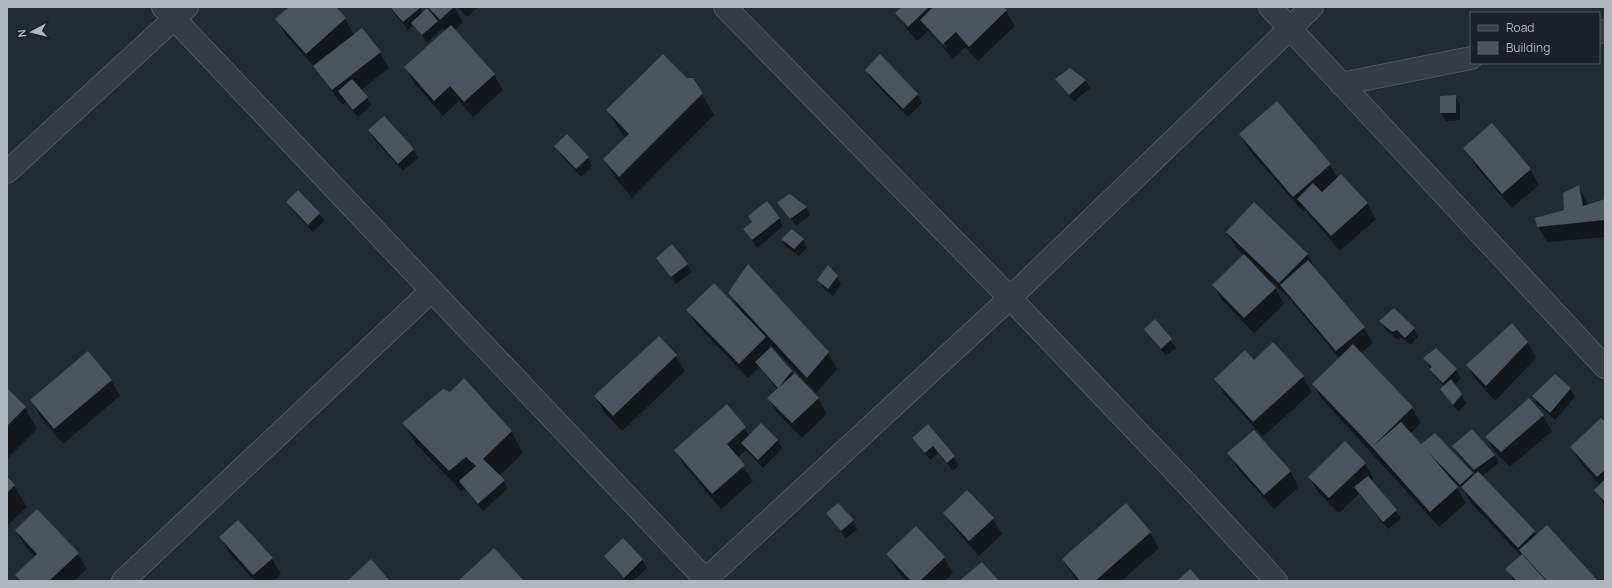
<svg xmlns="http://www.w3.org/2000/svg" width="1612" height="588" font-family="Manrope,sans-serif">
<rect width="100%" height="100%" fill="#212b34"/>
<!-- shadow -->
<path fill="#0007" fill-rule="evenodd" d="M290,7H335L345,19L354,35L362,29L380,53L389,68L361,90L372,105L358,117L346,102L342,105L316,69L286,35L277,19Z
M389,7H420L423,13L427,10L424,7H454L463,22L455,30L494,75L503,90L473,117L459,101L443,116L414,83L405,67L446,31L443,28L427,43L414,25L408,30Z
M458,7H478L467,17Z
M903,7H1003L1015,26L978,61L965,47L953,59L928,31L917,41L906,28L897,13ZM933,31L947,47L946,49L931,33Z
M880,56L917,95L922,103L908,117L870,78L866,70Z
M687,79H693L714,115L632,198L617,180L604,159L626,138L620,131L607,110Z
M1056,80L1085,81L1090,88L1074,102Z
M1455,96L1460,104V120L1446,121L1441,113Z
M369,130L413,150L418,158L403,171L373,138Z
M1240,134L1330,165L1338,179L1367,203L1376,219L1340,251L1305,210L1303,212L1249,150Z
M556,146L588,158L592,166L581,177L560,154Z
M1465,148L1530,169L1539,185L1512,208L1474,164Z
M1579,187L1588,205L1605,200V237L1547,242L1538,227L1566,211Z
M287,202L319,213L324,221L313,232L292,210Z
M779,202L806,207L810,215L796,226Z
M779,218L783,226L757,248L745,230L753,223Z
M1227,232L1307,254L1316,270L1364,328L1373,343L1360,354L1412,408L1421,423L1410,434L1424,449L1472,473L1474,477L1476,474L1458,454L1453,446L1472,430L1495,455L1499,463L1482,476L1537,535L1596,581H1514L1507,569L1521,556L1471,503L1465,492L1455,482L1454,483L1466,503L1439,527L1322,399L1313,384L1339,358L1289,298L1270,280L1269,282L1275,288L1284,304L1254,333L1222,300L1213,285L1244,255L1236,248Z
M782,239L803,240L807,248L799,256L786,247Z
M657,258L687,264L692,272L676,284Z
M748,265L828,353L837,369L816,393L767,341L774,352L794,376L818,398L827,414L802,438L778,414L769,399L778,390L759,367L748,378L697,325L688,310L739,309L729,293Z
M837,277L841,285L833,296L823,288L819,280Z
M1155,320L1176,348L1166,356L1145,329Z
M1381,321L1414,329L1418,337L1410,345L1402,337L1398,340L1385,329Z
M1527,342L1536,358L1495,401L1476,380L1467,365Z
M676,356L685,371L622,431L604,412L595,396Z
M1425,359L1456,370L1461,378L1454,385L1466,403L1458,412L1441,389L1444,386L1435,377Z
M1254,361L1303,377L1312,392L1263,437L1224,394L1215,379Z
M111,380L120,396L63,444L40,416L31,400Z
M7,389L25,408L37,429L7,459Z
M1570,389L1575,397L1555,420L1537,404L1533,396Z
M1528,400L1543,416L1552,431L1510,467L1496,453L1487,438Z
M727,406L750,436L777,440L782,448L763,468L746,450L737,458L753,481L721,509L684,465L675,450Z
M404,423L511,431L523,453L499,476L508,488L483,511L465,489L462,492L416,444Z
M1605,423V506L1595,490L1600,485L1580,462L1571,447Z
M928,425L959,465L953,471L938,453L930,460L913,438Z
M1229,453L1290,471L1299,487L1274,509L1238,469Z
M1365,464L1374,479L1371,481L1401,518L1388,529L1359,494L1339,513L1318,492L1309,477Z
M7,478L14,486L27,507L7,526Z
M827,513L853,521L857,529L846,539Z
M945,513L993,519L1002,534L979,556L954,528Z
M916,527L944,558L953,573L945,581H907L896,569L887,554Z
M16,530L78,554L87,569L74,581H20L16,575L35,557L25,546Z
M1150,533L1159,548L1121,581H1077L1063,560Z
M221,538L272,559L281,574L273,581H255L229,553Z
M623,540L642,560L647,568L633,581H626L610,564L605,556Z
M371,560L389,581H348Z"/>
<!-- building -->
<path fill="#4a555f" d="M289,7H336L346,18L306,54L275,19Z
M390,7H421L403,22Z
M428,7H454L440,20Z
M902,7H929L908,27L895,13Z
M933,7H1004L1007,10L969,47L956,32L943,44L920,20Z
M427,8L438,21L422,35L411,23Z
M451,25L495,74L464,102L450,86L434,101L404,67Z
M362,28L381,52L332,90L313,66Z
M663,54L687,78H693L703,93L619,177L603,159L629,134L606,110Z
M880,54L918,94L903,109L865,70Z
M1070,68L1086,80L1069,95L1055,79Z
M352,79L368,97L353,110L338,91Z
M1456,95V113H1440V96Z
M1277,101L1331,164L1293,197L1239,134Z
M384,116L414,149L398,164L368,130Z
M1492,123L1531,169L1502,194L1463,148Z
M567,134L589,157L576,169L554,146Z
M1341,174L1368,203L1331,236L1297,199L1313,183L1322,192Z
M1579,185L1583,206L1605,199V220L1537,227L1535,218L1564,210L1563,193Z
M298,190L320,213L308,225L286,202Z
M790,194L807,207L790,219L777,202Z
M767,201L780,218L752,240L743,229L752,222L748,216Z
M1254,202L1308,254L1279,283L1226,232Z
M792,229L804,239L794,249L781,239Z
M672,244L688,264L671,277L656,258Z
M1244,254L1276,288L1244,318L1212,285Z
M1308,260L1365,327L1336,351L1280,285Z
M748,264L829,352L807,378L728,293Z
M828,265L838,276L828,289L817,280Z
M714,283L766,337L739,364L686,310Z
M1394,308L1415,328L1405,338L1397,330L1392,332L1379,321Z
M1155,319L1172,339L1161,349L1144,329Z
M1512,323L1528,342L1486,386L1466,365Z
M659,336L677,355L613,416L594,396Z
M1273,342L1304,376L1253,422L1214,379L1245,350L1254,360Z
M1353,344L1413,407L1372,447L1312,384Z
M771,347L792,371L778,388L795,373L819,398L792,423L767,398L778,388L755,362Z
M1436,348L1457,369L1443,383L1429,369L1432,367L1423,358Z
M88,351L112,380L54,429L30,400Z
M1555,374L1571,388L1550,413L1532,396Z
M464,378L512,431L483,459L505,480L478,504L459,481L476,466L466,457L449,471L402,423L443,389L450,392Z
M1451,379L1462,394L1453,405L1440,389Z
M7,388L26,407L7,426Z
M1529,398L1544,415L1501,452L1485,437Z
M727,404L746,427L727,444L745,465L712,494L674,450Z
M1601,418L1605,422V470L1597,477L1570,447Z
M1401,422L1421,444L1435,433L1473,473L1460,485L1427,451L1458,487L1430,512L1372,447Z
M761,423L778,440L758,460L741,443Z
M928,424L955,456L947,463L933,446L925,453L912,438Z
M1472,429L1495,455L1474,470L1452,446Z
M1254,430L1291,471L1264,495L1227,453Z
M1345,441L1366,463L1329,498L1308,477Z
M1478,471L1535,531L1518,548L1461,487Z
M1368,476L1397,510L1383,522L1354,487Z
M7,477L15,485L7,493Z
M1605,479V502L1594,490Z
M967,490L994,518L969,541L943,513Z
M838,503L854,520L841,531L826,513Z
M1126,503L1151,532L1095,581H1080L1062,559Z
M37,509L79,553L49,581H21L15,575L37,554L15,530Z
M238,520L273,558L253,575L219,537Z
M1547,525L1598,581H1547L1519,550Z
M916,526L945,557L920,581H911L886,554Z
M623,538L643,559L624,578L604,556Z
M494,548L524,581H458Z
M1522,554L1546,581H1517L1505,569Z
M371,559L389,580L347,581Z
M982,562L999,581H959Z
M1190,569L1201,581H1177Z"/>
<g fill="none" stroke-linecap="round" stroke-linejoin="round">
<defs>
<path id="minor" d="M163,7L707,581
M725,7L1010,298L1189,486L1276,581
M1270,7L1605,367
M1599,32L1605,31
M1341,84L1471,58
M7,172L187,7
M123,581L431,291
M704,581L1010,298L1312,7"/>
</defs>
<!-- minor casing -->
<use href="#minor" stroke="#525a62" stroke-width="24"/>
<!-- minor -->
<use href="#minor" stroke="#343c45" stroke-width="22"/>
</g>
<!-- border -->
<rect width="1612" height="588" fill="none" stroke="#afb7c1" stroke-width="16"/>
<!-- legend -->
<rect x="1470" y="12" width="130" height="52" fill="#1a2129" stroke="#565d66"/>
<rect x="1478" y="25" width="20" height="6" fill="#343c45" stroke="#565d66"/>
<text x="1506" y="32" font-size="12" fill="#afb7c1">Road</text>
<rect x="1478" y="42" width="20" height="12" fill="#4a555f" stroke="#565d66"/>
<text x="1506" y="52" font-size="12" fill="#afb7c1">Building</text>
<!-- north arrow -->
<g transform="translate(32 32) rotate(263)" stroke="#1a2129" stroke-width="3" paint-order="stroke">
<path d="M0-3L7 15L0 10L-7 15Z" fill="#afb7c1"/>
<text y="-6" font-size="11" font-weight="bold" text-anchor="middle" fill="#afb7c1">N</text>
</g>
</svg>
